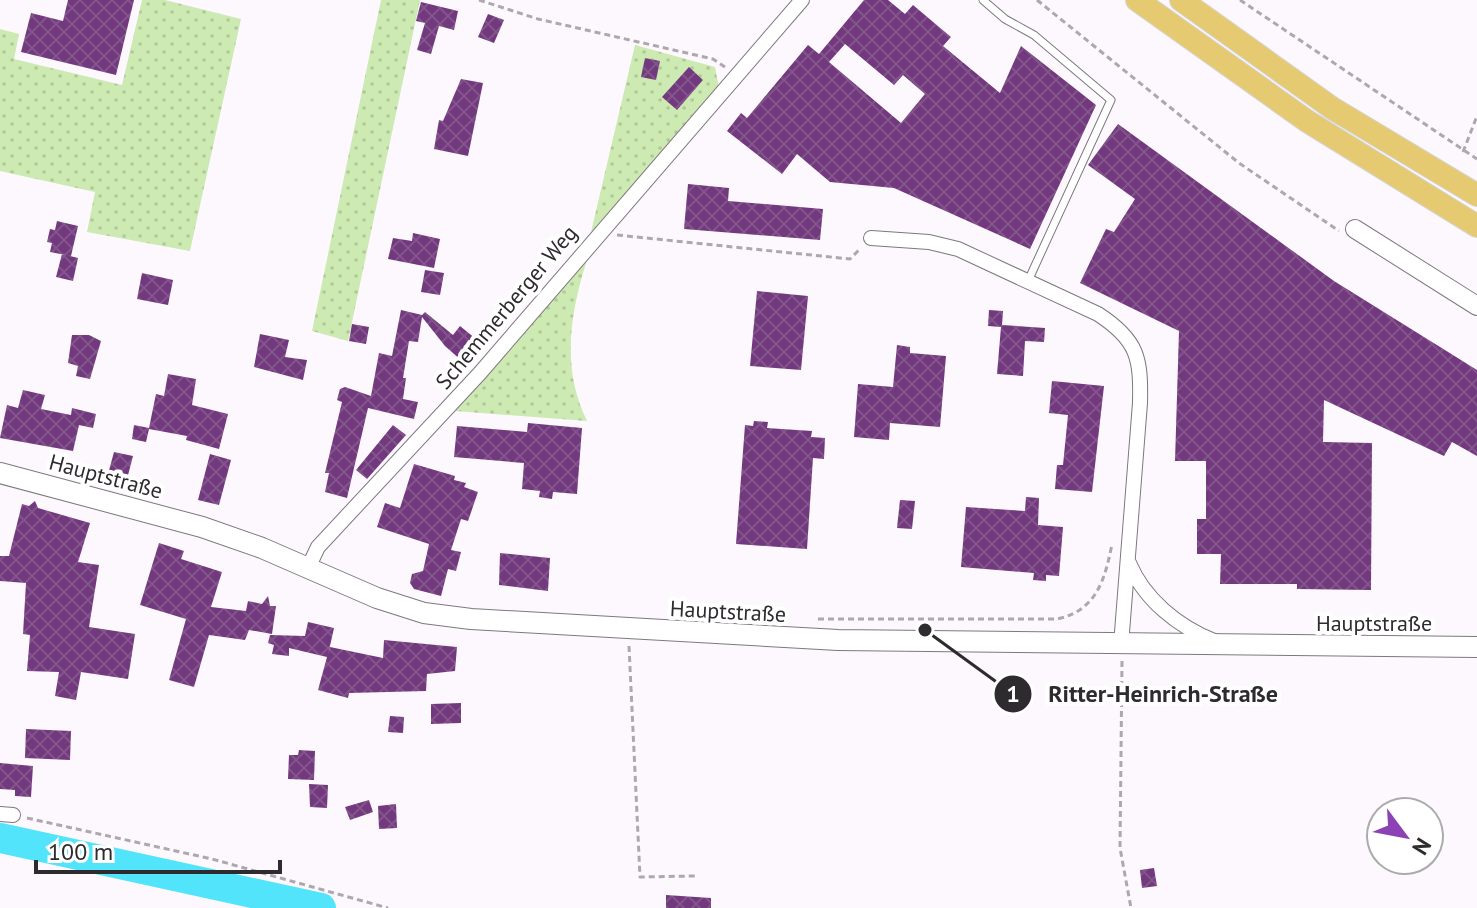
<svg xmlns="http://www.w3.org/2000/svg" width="1477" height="908" font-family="'PT Sans',sans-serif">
<defs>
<pattern id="grass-dots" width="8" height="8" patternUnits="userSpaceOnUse" patternTransform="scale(2)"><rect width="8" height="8" fill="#cceab2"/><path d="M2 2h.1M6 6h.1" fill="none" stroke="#b0c999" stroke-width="1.8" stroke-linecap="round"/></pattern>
<pattern id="building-cross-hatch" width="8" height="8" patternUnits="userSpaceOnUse" patternTransform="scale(2)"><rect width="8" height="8" fill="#72397e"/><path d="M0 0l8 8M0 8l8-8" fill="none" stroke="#82548b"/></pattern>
</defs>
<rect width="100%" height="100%" fill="#fdf8fe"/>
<!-- grass -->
<path fill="url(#grass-dots)" d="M142,0H165L241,19L190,251L87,232L95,192L0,171V29L19,34L14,59L122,85Z
M381,0H420L348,341L312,331Z
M635,45L715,67L719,88L591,232Z
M587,260C570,313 561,369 587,421L455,411Z"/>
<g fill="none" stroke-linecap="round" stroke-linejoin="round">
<!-- river -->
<path stroke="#52e4fb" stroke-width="30" d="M0,838L321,908"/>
</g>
<!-- building -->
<path fill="url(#building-cross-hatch)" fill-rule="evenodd" d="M68,0H134L116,75L21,52L31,13L63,21Z
M864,0H888L905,14L913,5L951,37L943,46L1000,93L1021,46L1096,105L1030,249L894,188L830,182L797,154L782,174L727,131L741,113L747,118L808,45L819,54ZM845,44L894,85L903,75L925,94L901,123L829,62Z
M421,2L458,11L454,30L439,26L431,54L417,50L425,23L416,21Z
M488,14L504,20L494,43L478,37Z
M645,58L660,61L656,80L641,77Z
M689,67L703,80L677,110L662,97Z
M461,79L483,83L468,156L434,149L439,120L443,121Z
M1118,124L1334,281L1477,370V456L1452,442L1444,456L1324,400L1323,442L1372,443L1371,590L1297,589V584H1220L1221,554H1197V519H1206V461H1175L1179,331L1080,283L1106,229L1114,232L1135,199L1088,165Z
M688,184L729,188L728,201L823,209L820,240L684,229Z
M57,221L78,226L71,256L50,252L52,243L47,242L50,229L55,230Z
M413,233L440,239L434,268L388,259L393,238L412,241Z
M62,254L78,258L73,281L56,277Z
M425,270L444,273L440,295L421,292Z
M142,273L173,280L168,305L137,299Z
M757,291L808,296L801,370L750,366Z
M401,310L422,315L425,312L453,335L460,326L476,339L498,314L507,321L481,353L474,347L462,361L445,346L422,317L418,342L409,341L403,378H406L403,399L418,402L414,419L368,408L347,498L325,492L329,473H325L342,402L337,400L340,389L345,387L371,396L379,353L392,356Z
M989,310L1003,311L1002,325L1045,328L1044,342L1025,341L1023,376L997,374L1001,327L988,326Z
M352,324L369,327L366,344L349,341Z
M260,334L289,340L285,357L307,360L303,380L254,367Z
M72,335H89L101,341L90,379L76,376L78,366L68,363Z
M897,345L910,347V353L946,356L940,427L890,423L889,440L854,437L858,384L893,387Z
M168,374L196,379L192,405L228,414L219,449L186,440L187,436L149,429L146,442L132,439L134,425L149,428L156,394L164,396Z
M1052,381L1104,386L1092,492L1055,489L1057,465H1063L1068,415L1049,413Z
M23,390L45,395L41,409L71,415L72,408L96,414L93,428L79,425L73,451L0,438L7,405L18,408Z
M754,421L768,422L767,428L812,431L811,437L825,438L824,459L813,458L807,549L736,544L745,425L753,426Z
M528,423L582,428L577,494L553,492L552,499L539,497L540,491L522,489L524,463L454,457L457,426L527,432Z
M393,425L406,435L367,479L356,470Z
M114,452L133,456L127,479L108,474Z
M210,454L231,460L219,505L198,500Z
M414,464L455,476L454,480L466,483L464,487L478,492L468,521L461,519L451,550L461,552L456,571L448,569L441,596L414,589L410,583L412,574L423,571L429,544L377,527L385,503L400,508Z
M1026,497L1039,498L1038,525L1063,527L1059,576L1046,575V581L1033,580L1034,573L961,567L966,507L1025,511Z
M900,500L915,501L912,529L897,528Z
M35,501L38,508L90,523L78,562L99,565L89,627L135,634L128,679L81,672L76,700L55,696L59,672L27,671L30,635L23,634L26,583L0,581V556H9L22,504L29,506Z
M159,543L184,551L181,559L222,572L211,607L246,611L248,601L262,604L268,596L270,606H276L272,634L249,630L245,640L209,635L194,687L169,680L186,619L140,605Z
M500,553L550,558L548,591L499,585Z
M308,622L334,628L328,655L330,647L383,658L384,640L457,647L455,671L427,674L426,691L349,693L348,698L318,690L327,657L289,648V656L272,654L274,645L268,643L270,635L305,636Z
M461,703V723L431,724V704Z
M390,716L404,717L403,733L388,732Z
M26,729L71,731L70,760L25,758Z
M299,750L315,751L314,780L288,779L289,755H298Z
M0,763L33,766L31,797L15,796V790L0,789Z
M309,784L328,785L327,808L310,807Z
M369,800L373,812L350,820L345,807Z
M396,804L397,828L379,829L378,806Z
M1154,868L1157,886L1142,888L1140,870Z
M666,895L711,898V908H666Z"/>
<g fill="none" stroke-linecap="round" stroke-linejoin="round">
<defs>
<path id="service" d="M983,0L1005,19L1034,35L1111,100L1028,281"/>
<path id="minor" d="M871,238L929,242L958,249L1098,314C1138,340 1141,358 1140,403L1121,645
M1129,563C1144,599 1177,626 1214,641
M308,568L318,547L480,373L802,0
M0,814L13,815"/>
<path id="tertiary" d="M1355,229L1477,306"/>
<path id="secondary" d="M0,473L202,527L262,548L377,598L424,613L471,619L838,640L1477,647"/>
<path id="trunk" d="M1137,0L1307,121L1477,226
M1181,0L1332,108L1477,195"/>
</defs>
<!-- service casing -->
<use href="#service" stroke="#7f7780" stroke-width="9"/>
<!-- minor casing -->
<use href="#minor" stroke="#7f7780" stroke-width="16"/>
<!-- tertiary casing -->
<use href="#tertiary" stroke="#7f7780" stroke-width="20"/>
<!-- secondary casing -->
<use href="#secondary" stroke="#7f7780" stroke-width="22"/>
<!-- trunk casing -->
<use href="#trunk" stroke="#d5d5d5" stroke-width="24"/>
<!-- path -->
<path stroke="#aca8ad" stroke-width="3" stroke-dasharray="6 4" stroke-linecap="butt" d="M479,0L538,19L713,59L725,67
M1037,0L1239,163L1339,231
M1240,0L1477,159
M1463,152L1477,116
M617,235L850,259L860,249
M818,619H1057C1096,611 1105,580 1112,544
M629,646L640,877L695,876
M1122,661L1120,848L1131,908
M27,818L212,859L388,908"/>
<!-- service -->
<use href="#service" stroke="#fff" stroke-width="7"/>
<!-- minor -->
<use href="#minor" stroke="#fff" stroke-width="14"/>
<!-- tertiary -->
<use href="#tertiary" stroke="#fff" stroke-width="18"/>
<!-- secondary -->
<use href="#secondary" stroke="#fff" stroke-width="20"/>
<!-- trunk -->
<use href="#trunk" stroke="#e6ca72" stroke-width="22"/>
</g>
<g text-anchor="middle" stroke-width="8" stroke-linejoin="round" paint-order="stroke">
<!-- street labels -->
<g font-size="22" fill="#2e2b2f" stroke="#fff">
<text transform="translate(506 307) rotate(-50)" y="8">Schemmerberger Weg</text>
<text transform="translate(106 476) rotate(15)" y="8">Hauptstraße</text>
<text transform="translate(728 611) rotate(3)" y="8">Hauptstraße</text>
<text x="1374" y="631">Hauptstraße</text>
</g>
</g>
<!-- callouts -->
<path fill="none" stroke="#2e2b2f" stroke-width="3" d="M925 630L1013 694"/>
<g fill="#2e2b2f" stroke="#fff" stroke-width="3">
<circle cx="925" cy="630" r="8"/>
<circle cx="1013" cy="694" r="20"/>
</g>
<g font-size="24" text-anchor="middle" font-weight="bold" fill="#fff">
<text x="1013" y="702">1</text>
</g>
<g font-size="24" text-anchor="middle" font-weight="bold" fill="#2e2b2f" stroke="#fff" stroke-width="8" stroke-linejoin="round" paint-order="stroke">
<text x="1163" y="702">Ritter-Heinrich-Straße</text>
</g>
<!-- north arrow -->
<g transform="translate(1405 836) rotate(122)"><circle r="38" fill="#ffffff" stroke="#abaaac" stroke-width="2"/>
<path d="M0-6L14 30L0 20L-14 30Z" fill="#8a42b4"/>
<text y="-12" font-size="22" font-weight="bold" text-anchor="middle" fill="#2e2b2f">N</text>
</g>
<!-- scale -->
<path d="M36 860v12h244v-12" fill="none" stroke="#2e2b2f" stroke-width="4"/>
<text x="48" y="860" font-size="24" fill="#2e2b2f" stroke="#ffffff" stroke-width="6" paint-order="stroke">100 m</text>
</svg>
